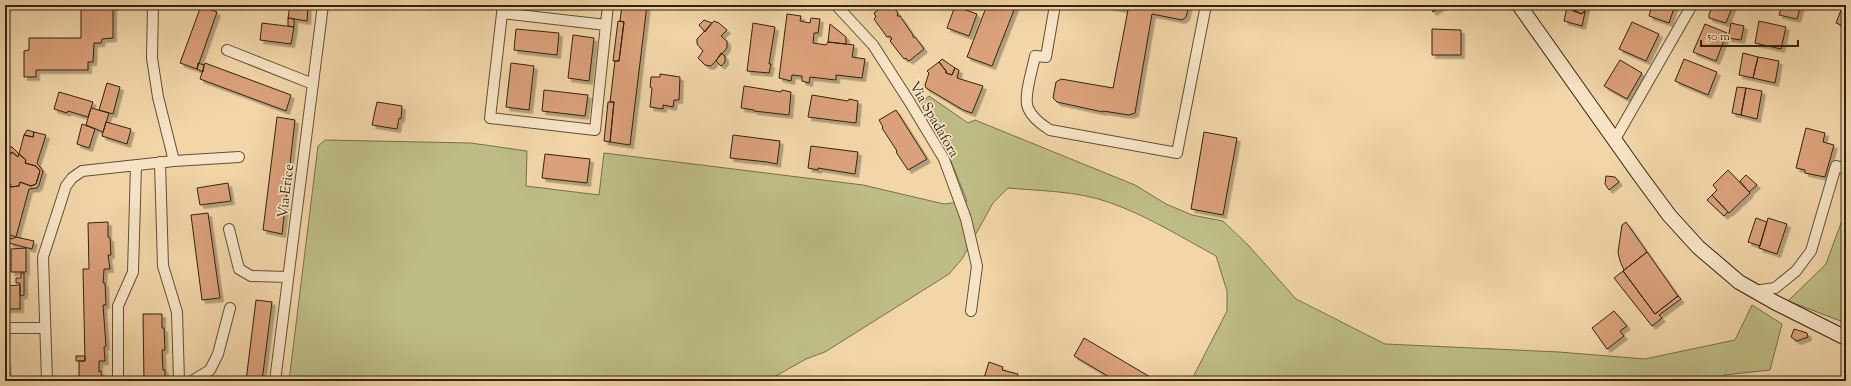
<svg xmlns="http://www.w3.org/2000/svg" width="1851" height="386" font-family="'Sorts Mill Goudy',serif">
<defs>
<filter id="shadow"><feDropShadow dx="3.5" dy="3.5" stdDeviation="0" flood-color="#0004"/></filter>
</defs>
<rect width="100%" height="100%" fill="#f2d6a8"/>
<filter id="stains"><feTurbulence type="fractalNoise" baseFrequency=".005" numOctaves="4"/><feColorMatrix values="0 0 0 0 .2 0 0 0 0 .09 0 0 0 0 .02 0 0 0 .5 -.17"/></filter>
<radialGradient id="worn" r=".72"><stop offset=".6" stop-color="#630" stop-opacity="0"/><stop offset="1" stop-color="#630" stop-opacity=".3"/></radialGradient>
<!-- green -->
<path fill="#bebd85" stroke="#78704b" d="M929,96L968,123L975,120L1135,185L1166,204L1192,215L1223,221L1249,246L1296,299L1385,344L1559,352L1645,359L1735,340L1752,305L1782,324L1770,370L1724,375L1725,381H1191L1227,311V291L1216,256C1181,237 1146,215 1108,202C1077,191 1041,191 1008,188L993,203L962,259L949,274L825,352L806,359L767,381H289L318,146L325,140L471,143L527,151L526,186L599,195L604,153L863,185L944,204L967,201L934,119L921,103Z
M1845,212H1846V323L1788,301L1826,264Z"/>
<!-- building -->
<path fill="#dba17a" stroke="#312311" filter="url(#shadow)" d="M81,5H113V38L102,39L101,43H94L93,62H88V70H36V77H24V51L29,50V38H81Z
M290,5H308L307,21L288,18Z
M622,5H647L630,145L610,142L614,102H610L615,61H619L624,22L620,21Z
M885,5H891L898,13L897,16H900L913,35V37L916,38L924,49L909,61L906,58L904,59L890,41L892,39L890,36L887,37L874,19L876,17L874,13Z
M987,5H1016L992,66L967,57Z
M1102,5H1189L1186,17L1182,20L1152,14L1135,113L1129,115L1103,111V112L1057,102L1053,98L1056,82L1061,79L1113,88L1128,10Z
M1429,5H1444L1433,12Z
M1564,5H1587L1585,12H1583L1582,14L1573,11V9L1564,7Z
M1652,5H1675L1669,23L1649,16Z
M1714,5H1733L1726,23L1709,18V14Z
M1782,5H1801L1797,19L1779,15Z
M1843,5H1846V27L1836,23Z
M201,6L217,12L197,69L180,63Z
M955,6L977,14L969,36L947,28Z
M1567,7L1582,14L1583,12H1585L1582,26L1564,21Z
M787,14L801,16L800,21L810,23L811,18L820,19L818,33H814L813,43L826,45L828,42L854,45L852,57L865,59L862,78L836,75V80L810,77L809,83L802,81V76L792,75L791,81L779,78Z
M288,18L294,19V27L288,26Z
M704,20L712,23L705,32L699,25Z
M618,21L624,22L619,61H613Z
M714,21L719,23L727,30L721,36L727,41V48L711,66L705,65L698,58L703,51L697,44V39Z
M1759,21L1786,27L1781,49L1755,43Z
M1632,22L1659,34L1646,61L1619,49Z
M262,23L294,27L291,44L260,40Z
M753,23L775,27L769,64H771L769,73L747,71Z
M1731,23L1744,26L1741,40L1728,38Z
M830,24L846,37V44L828,42Z
M1705,24L1727,33L1716,61L1693,52Z
M516,29L559,33L557,55L514,50Z
M1432,29L1461,30V55H1432Z
M573,35L594,38L589,81L568,78Z
M721,53L725,56V62L721,66L716,61Z
M1743,53L1758,57L1753,78L1739,75Z
M1758,57L1779,61L1775,83L1753,78Z
M942,59L955,68L952,75L946,73V71L939,62Z
M1684,59L1717,72L1708,95L1675,81Z
M1620,60L1642,73L1627,99L1604,86Z
M939,62L946,71V73L952,75L955,68L959,70L957,78L983,86L972,113L963,110L926,88L925,85L929,73L927,71Z
M198,63L204,65L203,72L197,69Z
M205,63L291,95L286,111L200,79Z
M511,63L534,66L529,110L506,107Z
M660,74L680,77L679,100H674L673,107L663,105V109L650,107L652,88L650,87L651,77H660Z
M107,83L120,87L113,114L99,110Z
M744,86L781,92L782,90L791,92L789,115L754,111V110L741,108Z
M1737,87L1746,88L1741,115L1732,113Z
M1746,88L1762,91L1757,119L1741,115Z
M544,90L588,95L585,116L542,111Z
M59,92L93,102L88,117L68,111L67,113L54,109Z
M812,95L848,101L849,99L858,101L856,123L808,117Z
M377,102L402,106L401,119L399,118L397,129L372,125Z
M608,102H614L610,142L604,141Z
M91,108L109,113L103,132L86,125Z
M896,110L927,159L908,170L896,152L897,151L882,128L883,127L879,120Z
M277,117L295,120L282,234L263,230Z
M106,122L131,129L127,144L102,136Z
M82,124L95,129L89,148L77,144Z
M1806,128L1825,133L1823,142L1834,145L1825,177L1805,173V170L1796,168Z
M27,130L34,132L33,137L24,135Z
M34,132L46,135L37,163L43,171L39,185L37,188L29,189L16,237L5,233V203L10,187L19,186L20,182L31,186L36,184L40,171L36,166L25,163L26,160L19,154L24,135L33,137Z
M1204,132L1237,138L1223,215L1191,209Z
M733,135L780,141L777,164L767,162L730,158Z
M5,145L12,147L19,154L18,157L12,152L11,154L5,150Z
M811,146L858,152L855,174L818,168V170L808,168Z
M5,150L11,154L12,152L18,157L19,154L26,160L25,163L36,166L40,171L36,184L31,186L20,182L19,186L10,187L11,184L5,185Z
M545,154L590,159L587,183L542,178Z
M1728,170L1750,193L1729,213L1712,195L1717,190L1713,185Z
M1746,175L1757,185L1749,192L1740,181Z
M1606,176L1615,177L1619,182L1609,190L1605,184Z
M228,183L231,201L200,205L197,188Z
M1712,195L1728,212L1724,216L1707,200Z
M208,213L220,298L202,300L191,215Z
M1756,218L1767,222L1760,246L1748,242Z
M1768,218L1787,224L1777,254L1759,248Z
M108,222V237L110,238L111,255H108L110,269H104L103,283H105L106,305H103L106,346L104,347L105,361H99V372L101,371L102,381H79V361H85L83,269H89L88,223Z
M1626,222L1647,252L1624,270L1620,261L1618,252L1622,225Z
M16,237L34,241L32,249L9,243L10,238L12,239Z
M26,248V272H11V249Z
M1647,252L1678,296L1655,314L1623,271Z
M1623,271L1655,314L1678,296L1681,299L1659,315L1662,318L1652,326L1614,278Z
M21,273H24V295L20,296V283H16V278H21Z
M20,285V309H5V286Z
M256,300L272,302L262,381H246Z
M1614,311L1627,326L1620,331L1624,336L1607,349L1592,328Z
M143,314H162V328H164L165,350H162L163,370H165V381H144Z
M1794,329L1807,333L1808,337L1797,341L1791,337Z
M1084,338L1157,381H1116L1074,356Z
M76,356H85V361H76Z
M5,362H7L8,380H5Z
M989,362L1003,367L1002,370L1018,374L1016,381H983Z"/>
<g fill="none" stroke-linecap="round" stroke-linejoin="round">
<defs>
<path id="minor" d="M153,5L152,58L158,97L174,161
M503,5L490,118L595,130L608,5
M836,5L873,45L909,101L944,159L966,219L977,266L971,311
M1055,5L1046,57L1035,56C1033,68 1023,97 1028,108C1032,118 1042,125 1050,130L1177,153L1206,5
M502,13L606,25
M227,50L313,84
M1614,141L1692,5
M160,162L163,266L177,312L179,381
M229,229L239,269L251,276L288,277
M1755,291L1775,288L1796,271L1811,251L1836,166L1846,169
M5,328H45
M47,381L43,257L66,186L72,178L82,171L174,161L239,157
M118,381V306L133,272L136,165
M192,381L210,370L218,354L230,308
M275,381L323,5"/>
<path id="secondary" d="M1519,5L1638,173L1669,215L1698,247L1739,282L1776,303L1846,338"/>
</defs>
<!-- minor casing -->
<use href="#minor" stroke="#615037" stroke-width="12"/>
<!-- secondary casing -->
<use href="#secondary" stroke="#312311" stroke-width="16"/>
<!-- minor -->
<use href="#minor" stroke="#f7e4c6" stroke-width="10"/>
<!-- secondary -->
<use href="#secondary" stroke="#f7e4c6" stroke-width="14"/>
</g>
<g text-anchor="middle" stroke-width="3.5" stroke-linejoin="round" paint-order="stroke">
<!-- street labels -->
<g font-size="14" fill="#312311" stroke="#f7e4c6">
<text transform="translate(935 119) rotate(60)" y="5">Via Spadafora</text>
<text transform="translate(285 191) rotate(-83)" y="5">Via Erice</text>
</g>
</g>
<!-- margin -->
<rect width="1851" height="386" fill="none" stroke="#f2d6a8" stroke-width="20"/>
<rect x="6" y="6" width="1839" height="374" fill="none" stroke="#312311" stroke-width="2"/>
<rect x="10" y="10" width="1831" height="366" fill="none" stroke="#312311"/>
<!-- scale -->
<path d="M1701 40v6h97v-6" fill="none" stroke="#312311" stroke-width="2"/>
<text x="1707" y="40" font-size="12" fill="#312311" stroke="#f7e4c6" stroke-width="3" paint-order="stroke">50 m</text>
<rect width="100%" height="100%" filter="url(#stains)"/>
<rect width="100%" height="100%" fill="url(#worn)"/>
</svg>
